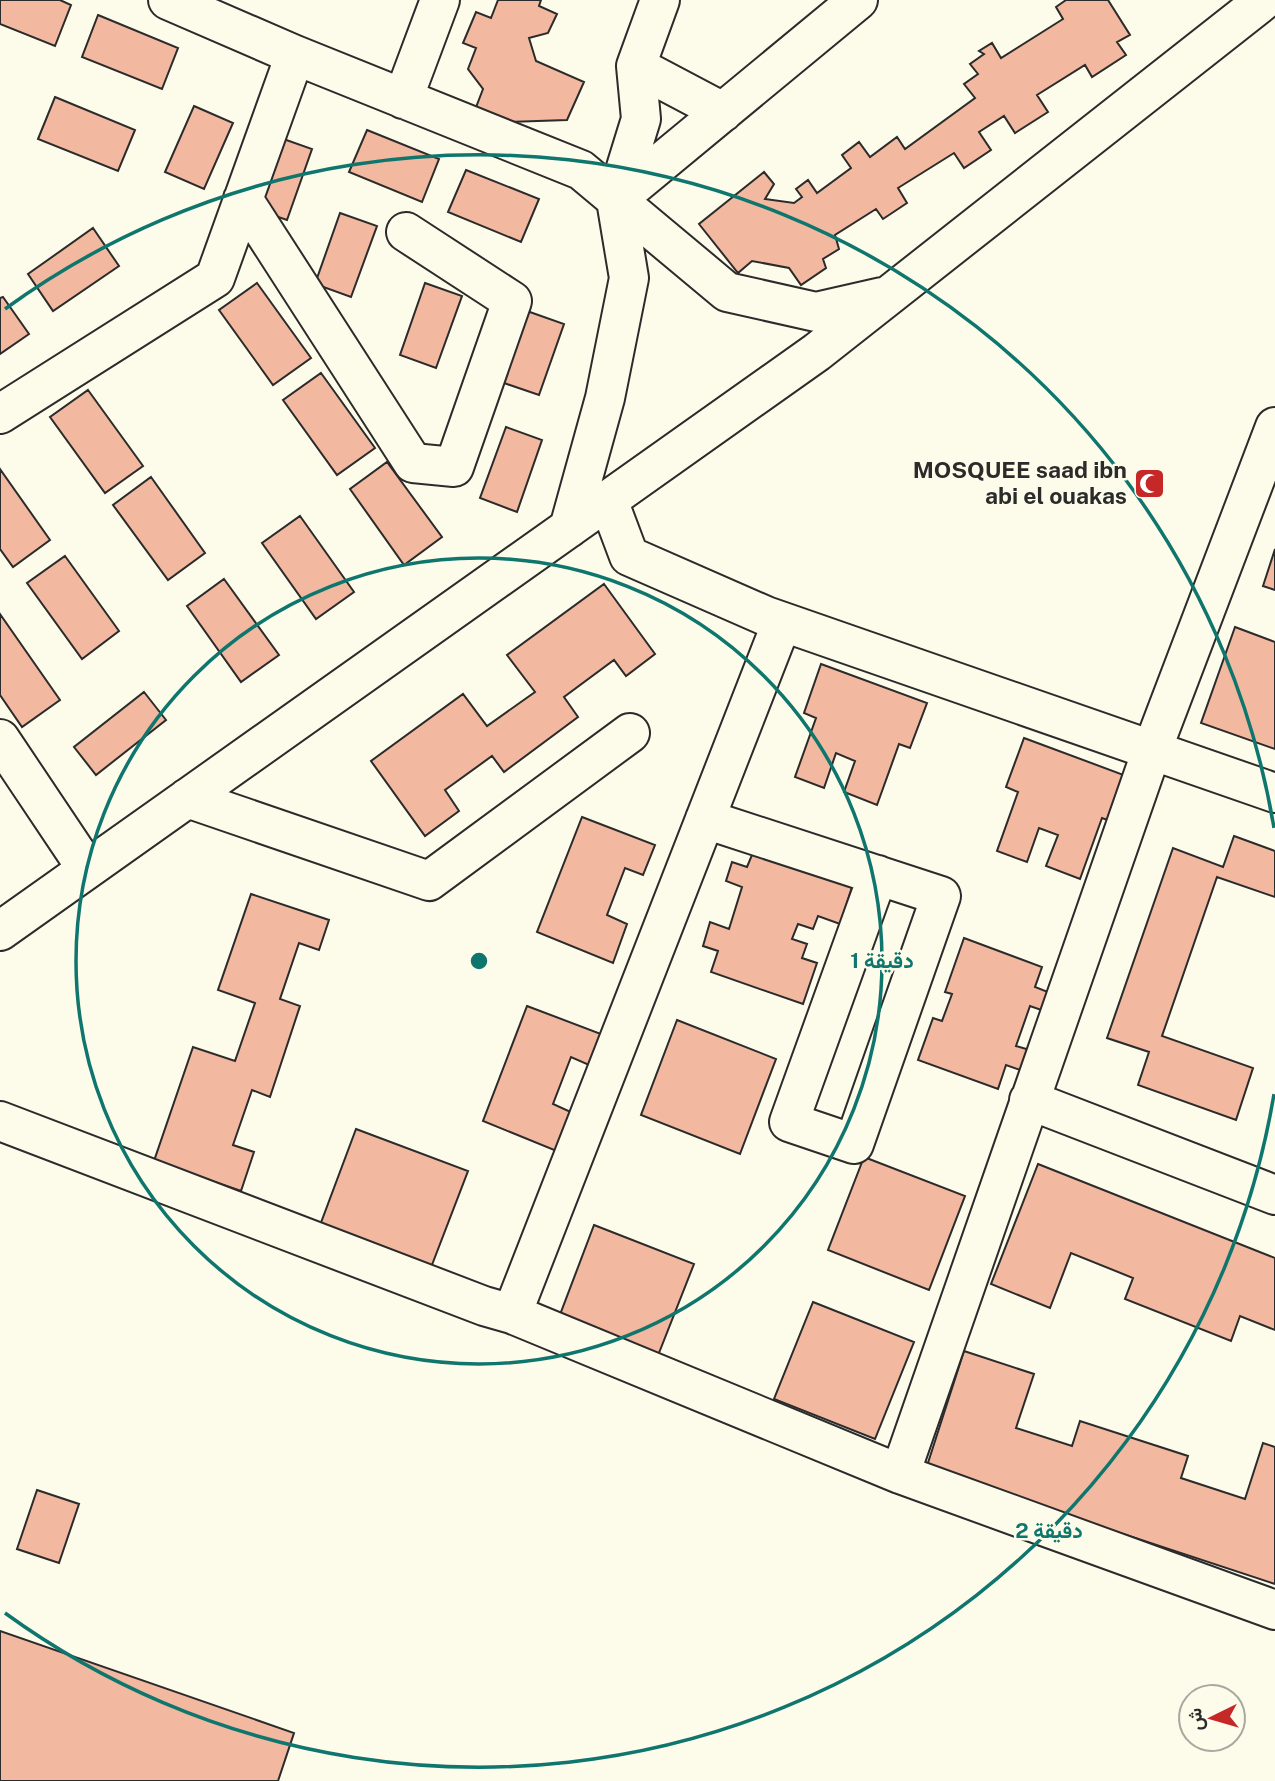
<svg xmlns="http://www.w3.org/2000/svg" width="1275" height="1781" font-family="'Public Sans',Vazirmatn,sans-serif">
<rect width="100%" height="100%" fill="#fdfbea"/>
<!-- building -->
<path fill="#f2b8a0" stroke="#2b2b2b" stroke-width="2" d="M0,0H60L71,5L55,46L0,24Z
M498,0H541L539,6L557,14L548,33L529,38L536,61L584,82L567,120L506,122L475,110L483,89L468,69L476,48L463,43L476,12L491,18Z
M1066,0H1108L1130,35L1117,42L1126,55L1092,77L1085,65L1037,95L1048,112L1015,133L1004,116L979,132L991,150L964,168L954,153L898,188L907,203L883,219L876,209L835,235L839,249L823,259L826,268L801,285L789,268L752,261L738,273L699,224L764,172L774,184L765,199L794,203L802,197L796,189L808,180L817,193L851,168L842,155L859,142L870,157L897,137L905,149L975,98L964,84L978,74L970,64L984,54L979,51L992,43L1001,58L1063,19L1056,7Z
M98,15L178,48L162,89L82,57Z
M55,97L135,130L118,171L38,139Z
M194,106L233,123L204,189L165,172Z
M367,130L439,159L422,202L349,172Z
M275,136L312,149L287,220L249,207Z
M466,170L539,199L521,242L448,212Z
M340,213L377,226L351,297L315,284Z
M93,228L119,266L53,311L28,274Z
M257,283L311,358L273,385L219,310Z
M425,283L462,296L436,368L400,355Z
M3,297L29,334L0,354V298Z
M527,311L564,324L539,395L501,382Z
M321,373L375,448L337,475L283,400Z
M88,390L143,466L105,493L50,417Z
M506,427L542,440L517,512L480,498Z
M387,462L442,537L404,565L350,489Z
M0,469L50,540L13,567L0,549Z
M151,477L205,553L168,580L113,505Z
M300,516L354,592L316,619L262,543Z
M1275,549V590L1263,586Z
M65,556L119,631L82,659L27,583Z
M224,579L279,655L241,682L187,606Z
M604,584L655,654L626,676L614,660L564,697L578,717L504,772L492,756L445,790L459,811L425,836L371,761L463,694L487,726L535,692L507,655Z
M0,614L60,700L22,727L0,695Z
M1235,627L1275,642V749L1201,723Z
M821,664L927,703L910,748L899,744L877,805L844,792L855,761L836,753L824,788L795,777L816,718L804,713Z
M144,692L166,720L96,775L74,747Z
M1024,738L1129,777L1113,822L1102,818L1080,879L1046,866L1058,835L1039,828L1027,862L997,851L1018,792L1006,787Z
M582,817L655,845L643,875L625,868L607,915L627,924L613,963L537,932Z
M1234,836L1275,851V897L1217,877L1162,1036L1253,1068L1236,1120L1138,1085L1149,1052L1107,1038L1173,848L1223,867Z
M754,850L853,884L840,924L818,916L813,929L798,924L792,939L807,944L802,958L817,963L803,1004L711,972L718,951L703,946L710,922L729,929L742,887L726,881L732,862L747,867Z
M251,894L329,920L319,950L299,943L280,999L300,1006L270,1097L252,1090L233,1145L254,1152L241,1191L154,1161L193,1047L235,1061L255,1003L218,990Z
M964,938L1042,967L1035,987L1053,994L1047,1012L1030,1006L1016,1046L1033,1051L1026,1072L1006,1065L998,1089L918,1060L933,1018L942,1021L952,994L945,992Z
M527,1006L601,1034L589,1065L571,1057L553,1104L573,1113L559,1152L483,1121Z
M677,1020L776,1059L740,1154L641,1115Z
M356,1129L468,1171L430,1270L319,1228Z
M864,1157L965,1196L929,1290L828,1250Z
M1038,1164L1275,1258V1330L1240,1316L1231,1341L1125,1299L1133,1278L1071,1253L1050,1308L991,1284Z
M594,1225L694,1264L657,1358L558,1320Z
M813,1302L914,1342L875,1439L774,1399Z
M964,1351L1034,1374L1016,1428L1072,1446L1080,1421L1188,1456L1181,1478L1245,1499L1263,1443L1275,1447V1584L926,1469Z
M37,1490L79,1504L59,1563L17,1549Z
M0,1631L294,1733L278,1781H0Z"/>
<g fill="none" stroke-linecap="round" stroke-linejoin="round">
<defs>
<path id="minor" d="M168,0L295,55L581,170L727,292L816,312L882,297
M660,0L636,66L723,112
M403,99L440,0
M243,199L413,463L454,467L512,301L406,232
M616,200L641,119L636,66
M0,414L215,278L295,55
M608,500L629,556L766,616L1275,793
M569,528L605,398L629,278L616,200L858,0
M0,739L87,869
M187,798L429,881L630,733
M705,819L941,896L854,1144L789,1122L878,875
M0,931L817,352L1264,0
M1029,1100L1275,1195
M0,1121L484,1306L512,1314L900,1474L1275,1610
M512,1314L782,622
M900,1474L1152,750L1275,427"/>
</defs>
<!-- minor casing -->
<use href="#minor" stroke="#2b2b2b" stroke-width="42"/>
<!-- minor -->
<use href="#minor" stroke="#fdfbea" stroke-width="38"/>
</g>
<!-- distance rings -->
<g fill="none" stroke="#0f766e" stroke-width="3.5">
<circle cx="479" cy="961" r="403"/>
<path d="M1274 1094A806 806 0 0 1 5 1613M5 309A806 806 0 0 1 1274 828"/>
</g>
<!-- icons -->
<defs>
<symbol id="mosque-square" viewBox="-11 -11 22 22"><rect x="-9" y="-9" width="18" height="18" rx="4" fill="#c62828" stroke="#fdfbea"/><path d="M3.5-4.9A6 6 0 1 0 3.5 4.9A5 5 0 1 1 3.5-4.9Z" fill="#fff"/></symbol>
</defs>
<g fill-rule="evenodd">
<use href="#mosque-square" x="1132" y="466" width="35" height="35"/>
</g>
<g text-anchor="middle" stroke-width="5" stroke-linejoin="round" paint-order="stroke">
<!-- poi labels -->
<g font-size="23" font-weight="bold" fill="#2b2b2b" stroke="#fdfbea" text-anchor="end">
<text x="1127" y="478">MOSQUEE saad ibn<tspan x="1127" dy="26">abi el ouakas</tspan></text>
</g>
</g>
<circle cx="479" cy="961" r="10" fill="#0f766e" stroke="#fdfbea" stroke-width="3.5"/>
<g font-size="21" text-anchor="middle" font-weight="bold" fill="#0f766e" stroke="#fdfbea" stroke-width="5" stroke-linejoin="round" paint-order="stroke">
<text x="882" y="968">1 دقيقة</text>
<text x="1049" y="1538">2 دقيقة</text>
</g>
<!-- north arrow -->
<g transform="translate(1212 1718) rotate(265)"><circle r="33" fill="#fdfbea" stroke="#a9a89e" stroke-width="2"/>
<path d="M0-5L12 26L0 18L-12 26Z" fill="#c62828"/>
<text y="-10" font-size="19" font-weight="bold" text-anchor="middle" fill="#2b2b2b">ش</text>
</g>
</svg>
